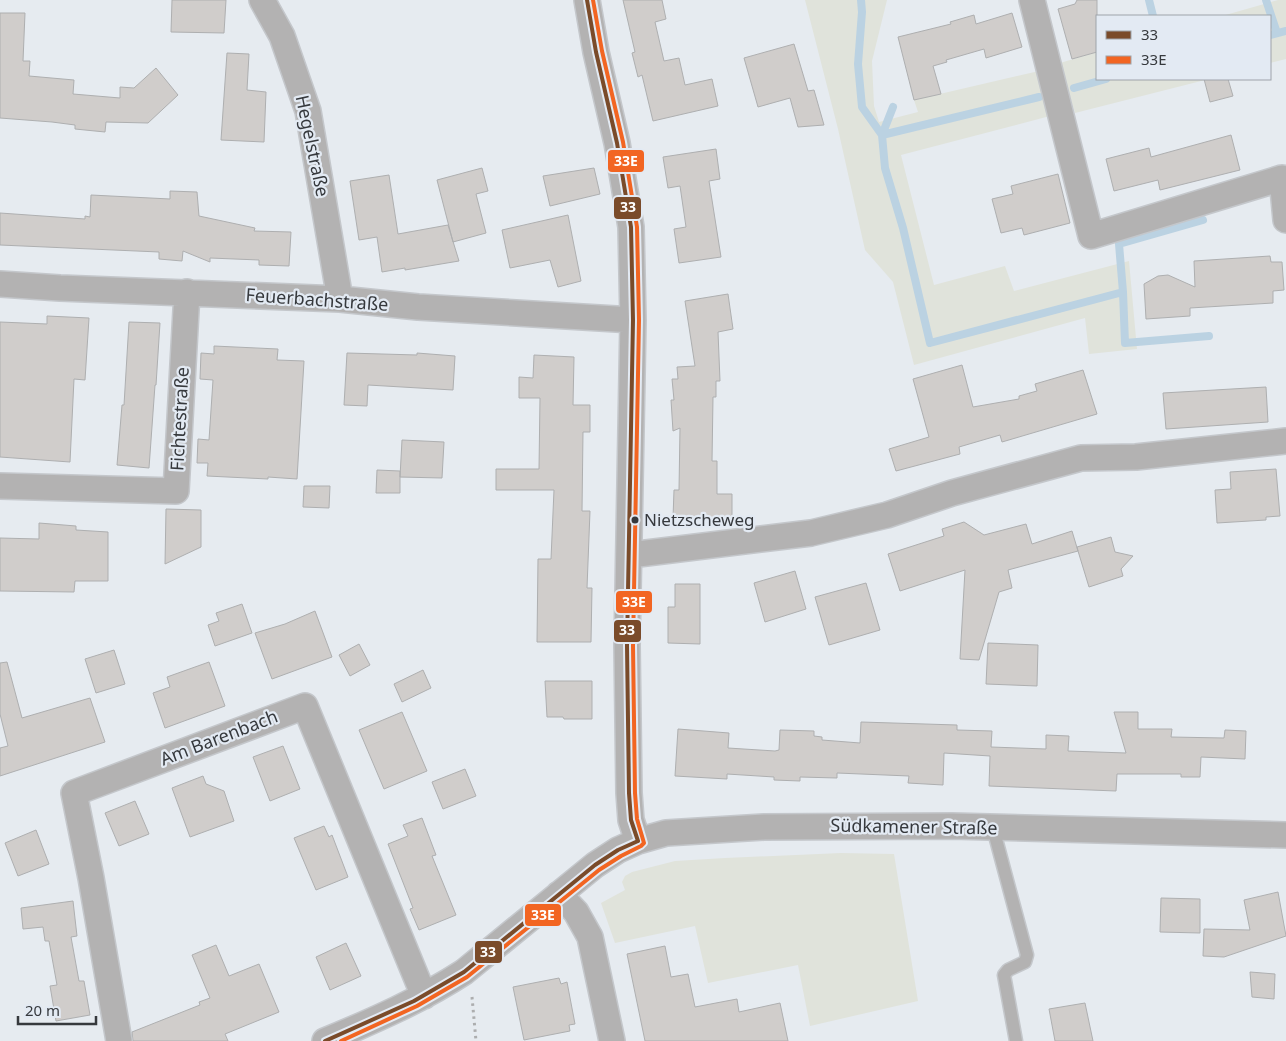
<svg xmlns="http://www.w3.org/2000/svg" width="1286" height="1041" font-family="'Noto Sans',sans-serif">
<rect width="100%" height="100%" fill="#e6ebf0"/>
<!-- green -->
<path fill="#e0e3db" d="M805,0H887L872,61L874,106L879,122L918,112L914,100L1039,71L1050,116L901,155L934,285L1005,266L1014,291L1129,261L1137,349L1089,354L1085,318L914,365L893,282L865,250L838,129Z
M1278,0H1286V59L1270,63V16H1222Z
M1097,52V79H1209L1075,113L1060,63Z
M841,853L894,854L918,1001L810,1026L798,965L708,983L695,926L615,943L601,903L625,890L622,882L625,876L632,872L675,861L725,858Z"/>
<g fill="none" stroke-linecap="round" stroke-linejoin="round">
<!-- stream -->
<path stroke="#bbd2e2" stroke-width="8" d="M861,0L862,12L858,64L862,107L882,135L1039,97
M1149,0L1153,16
M1266,0L1277,33
M1270,35L1286,31
M1074,88L1106,79
M893,107L882,135L885,168L903,228L930,343L1123,292L1119,244L1203,220
M1123,292L1125,343L1209,336"/>
</g>
<!-- building -->
<path fill="#d0cdcb" stroke="#aeafb0" d="M172,0H226L224,33L171,32Z
M623,0H662L666,19L655,22L664,61L679,58L685,85L712,79L718,106L653,121L642,75L638,77L632,53L635,52Z
M1077,0H1097V52L1072,59L1058,9L1075,4Z
M0,13H25L23,61H30L29,76L74,80L73,94L120,98V87L134,88L156,68L178,95L148,123L106,122L105,132L75,129V125L52,122L0,118Z
M1012,13L1022,47L986,58L984,49L946,60L947,62L933,66L941,94L914,100L898,37L951,24L950,22L974,15L976,24Z
M794,44L808,91L814,90L824,125L798,127L790,98L758,107L744,58Z
M227,53L249,54L247,90L266,92L264,142L221,140Z
M1204,79H1228L1233,96L1210,102Z
M1231,135L1240,170L1160,190L1158,180L1114,191L1106,159L1149,148L1151,157Z
M716,149L720,179L709,181L721,257L679,263L674,229L686,227L680,186L668,188L663,157Z
M482,168L488,191L476,194L486,233L453,242L437,180Z
M594,168L600,194L550,206L543,176Z
M1058,174L1070,223L1024,235L1022,228L1001,233L992,199L1013,194L1011,186Z
M389,175L398,234L448,225L459,261L405,270V268L382,272L377,237L359,240L350,181Z
M170,191L197,192L199,216L255,228L254,231L291,232L289,266L259,265V260L210,258V262L183,251L182,261L159,259V252L0,245V213L85,219V216L90,217L91,195L170,199Z
M568,215L581,281L558,287L550,260L510,268L502,230Z
M1270,256L1271,262H1282L1284,290L1273,291V303L1190,308V316L1146,319L1144,284L1158,276L1168,275L1195,287L1194,261Z
M728,294L733,329L718,332L720,381H716V397H713L712,461H717V494H732V519L673,518L674,490H679L680,428L673,431L671,400H674L672,379H678L677,367L695,366L685,301Z
M47,316L89,318L85,380L74,379L70,462L0,457V322L47,324Z
M129,322L160,323L156,385H155L149,468L117,465L122,405H124Z
M214,346L278,349L277,360L304,361L297,479L268,477V479L207,476L208,463H197L198,439L209,440L213,380L200,379L201,353L214,354Z
M347,353L417,355V353L455,356L453,390L368,385L367,406L344,405Z
M534,355L574,357L573,405H590V432H583L582,511H590L587,588H592L591,642H537L538,559H551L554,490H496V469H539L540,398H519V377L533,378Z
M962,365L973,407L1019,399V396L1037,391L1035,384L1083,370L1097,414L1002,442L1000,435L959,447L960,454L896,471L889,449L929,437L913,379Z
M1266,387L1268,422L1166,429L1163,393Z
M402,440L444,442L442,478L400,477Z
M1276,469L1280,516L1266,517V520L1217,523L1215,490L1231,489L1230,472Z
M377,470L400,471V493H376Z
M304,486H330L329,508L303,507Z
M166,509L201,510V547L165,564Z
M964,522L984,535L1026,524L1032,544L1072,531L1078,551L1077,547L1111,537L1115,552L1133,556L1121,569L1123,576L1089,587L1078,551L1008,570L1012,588L999,592L979,660L960,659L965,570L900,591L888,554L944,536L942,529Z
M39,523L76,526V530L108,532V581H75L74,592L0,591V538L39,539Z
M795,571L806,609L765,622L754,583Z
M866,583L880,630L829,645L815,597Z
M675,584H700V644L668,643V607H675Z
M242,604L252,633L215,646L208,625L219,621L216,613Z
M315,611L332,657L272,679L255,633L285,624Z
M988,643L1038,645L1037,686L986,684Z
M359,644L370,665L350,676L339,655Z
M114,650L125,684L96,693L85,659Z
M7,662L22,718L90,698L105,742L0,776V748L8,746L0,714V663Z
M209,662L225,706L165,728L153,693L170,687L167,677Z
M423,670L431,688L402,702L394,684Z
M545,681H592V719H564L563,717H547Z
M402,712L427,771L384,789L359,730Z
M1114,712H1138V729H1172L1171,737L1224,738L1225,730L1246,731L1245,759L1201,757L1200,777H1181V774H1117L1116,791L989,786L990,756L944,753L943,785L908,783L909,776L837,773V778L800,777V781L774,780V777L727,774V779L675,776L678,729L729,733L728,748L775,751L779,750L780,730L814,731V736L822,737V740L860,743L861,722L957,725V730L992,731L991,747L1046,749V735L1069,736L1068,751L1126,753Z
M283,746L300,789L270,801L253,757Z
M465,769L476,796L443,809L432,782Z
M203,776L206,784L224,791L234,821L190,837L172,788Z
M135,801L149,834L119,846L105,813Z
M422,818L436,855L432,856L456,915L419,930L410,909L413,908L388,844L408,836L403,825Z
M324,826L329,837L332,835L348,877L316,890L294,838Z
M36,830L49,864L18,876L5,843Z
M1278,892L1286,936L1224,957L1203,956L1204,929L1250,930L1244,900Z
M1161,898L1200,899V933L1160,932Z
M73,901L77,936L71,937L79,981H84L90,1015L56,1021L50,986L57,985L49,941H45L43,927L23,929L21,908Z
M346,943L361,976L330,990L316,957Z
M216,945L229,976L259,964L279,1012L225,1034L228,1041H133L132,1032L200,1005L199,1002L210,998L192,955Z
M665,946L671,977L688,974L695,1007L737,999L739,1012L780,1003L788,1041H645L627,954Z
M1250,972L1275,974L1274,999L1252,997Z
M559,978L561,984L567,982L575,1024L569,1025L570,1031L524,1040L513,987Z
M1085,1003L1093,1041H1055L1049,1009Z"/>
<g fill="none" stroke-linecap="round" stroke-linejoin="round">
<defs>
<path id="lane" d="M993,828L1027,955L1025,962L1008,970L1004,975L1016,1041"/>
<path id="street" d="M262,0L282,36L308,111L340,299
M587,0L596,52L617,143L631,227L633,320L627,646L629,793L631,820L638,841
M1032,0L1091,236L1282,178L1286,220
M0,284L60,288L340,299L418,307L633,320
M0,486L176,491L187,292
M630,555L811,533L887,515L952,493L1081,458L1136,457L1286,441
M559,894L576,912L590,937L612,1041
M119,1041L91,878L74,793L305,706L424,996
M325,1041C373,1021 421,1000 464,972L595,865L618,850L638,841L666,833L764,827L952,826L1286,835"/>
</defs>
<!-- lane casing -->
<use href="#lane" stroke="#c4c7cb" stroke-width="15"/>
<!-- street casing -->
<use href="#street" stroke="#c4c7cb" stroke-width="28"/>
<!-- path -->
<path stroke="#acadae" stroke-width="3" stroke-dasharray="2.5 4" stroke-linecap="butt" d="M472,997L476,1041"/>
<!-- lane -->
<use href="#lane" stroke="#b3b2b2" stroke-width="12"/>
<!-- street -->
<use href="#street" stroke="#b3b2b2" stroke-width="25"/>
<defs>
<path id="bus-1" d="M587,0L596,52L617,143L631,227L633,320L627,646L629,793L631,820L638,841
M325,1041L414,1001L464,972L595,865L618,850L638,841"/>
<path id="bus-2" d="M341,1041L417,1006L467,977L599,870L621,856L641,846L644,843L637,819L635,793L633,646L639,320L637,227L623,142L602,51L593,0"/>
</defs>
<!-- bus-1 casing -->
<use href="#bus-1" stroke="#e3eaf3" stroke-width="8"/>
<!-- bus-2 casing -->
<use href="#bus-2" stroke="#e3eaf3" stroke-width="8"/>
<!-- bus-1 -->
<use href="#bus-1" stroke="#7a4b2a" stroke-width="4"/>
<!-- bus-2 -->
<use href="#bus-2" stroke="#f26522" stroke-width="4"/>
</g>
<!-- markers -->
<circle fill="#36393d" stroke="#e3eaf3" stroke-width="2" cx="635" cy="520" r="4.5"/>
<g text-anchor="middle" stroke-width="4.5" stroke-linejoin="round" paint-order="stroke">
<!-- bus labels -->
<g font-size="17" fill="#36393d" stroke="#e3eaf3" text-anchor="start">
<text x="644" y="526">Nietzscheweg</text>
</g>
<!-- street labels -->
<g font-size="18" fill="#36393d" stroke="#e3eaf3">
<text transform="translate(312 146) rotate(78)" y="6">Hegelstraße</text>
<text transform="translate(317 300) rotate(4)" y="6">Feuerbachstraße</text>
<text transform="translate(180 419) rotate(-87)" y="6">Fichtestraße</text>
<text transform="translate(219 738) rotate(-21)" y="6">Am Barenbach</text>
<text transform="translate(914 827) rotate(1)" y="6">Südkamener Straße</text>
</g>
</g>
<g stroke="#e3eaf3" stroke-width="2">
<rect x="607" y="149" width="38" height="24" rx="5" fill="#f26522"/>
<rect x="613" y="196" width="29" height="24" rx="5" fill="#7a4b2a"/>
<rect x="615" y="590" width="38" height="24" rx="5" fill="#f26522"/>
<rect x="613" y="619" width="29" height="24" rx="5" fill="#7a4b2a"/>
<rect x="524" y="903" width="38" height="24" rx="5" fill="#f26522"/>
<rect x="474" y="940" width="29" height="24" rx="5" fill="#7a4b2a"/>
</g>
<g font-size="14" text-anchor="middle" font-weight="bold" fill="#fff">
<text x="626" y="166">33E</text>
<text x="628" y="212">33</text>
<text x="634" y="607">33E</text>
<text x="627" y="635">33</text>
<text x="543" y="920">33E</text>
<text x="488" y="957">33</text>
</g>
<!-- legend -->
<rect x="1096" y="15" width="175" height="65" fill="#e3eaf3" stroke="#9ea3aa"/>
<rect x="1106" y="31" width="25" height="8" fill="#7a4b2a" stroke="#9ea3aa"/>
<text x="1141" y="40" font-size="15" fill="#36393d">33</text>
<rect x="1106" y="56" width="25" height="8" fill="#f26522" stroke="#9ea3aa"/>
<text x="1141" y="65" font-size="15" fill="#36393d">33E</text>
<!-- scale -->
<path d="M18 1016v8h78v-8" fill="none" stroke="#36393d" stroke-width="2.5"/>
<text x="25" y="1016" font-size="15" fill="#36393d" stroke="#e3eaf3" stroke-width="4" paint-order="stroke">20 m</text>
</svg>
